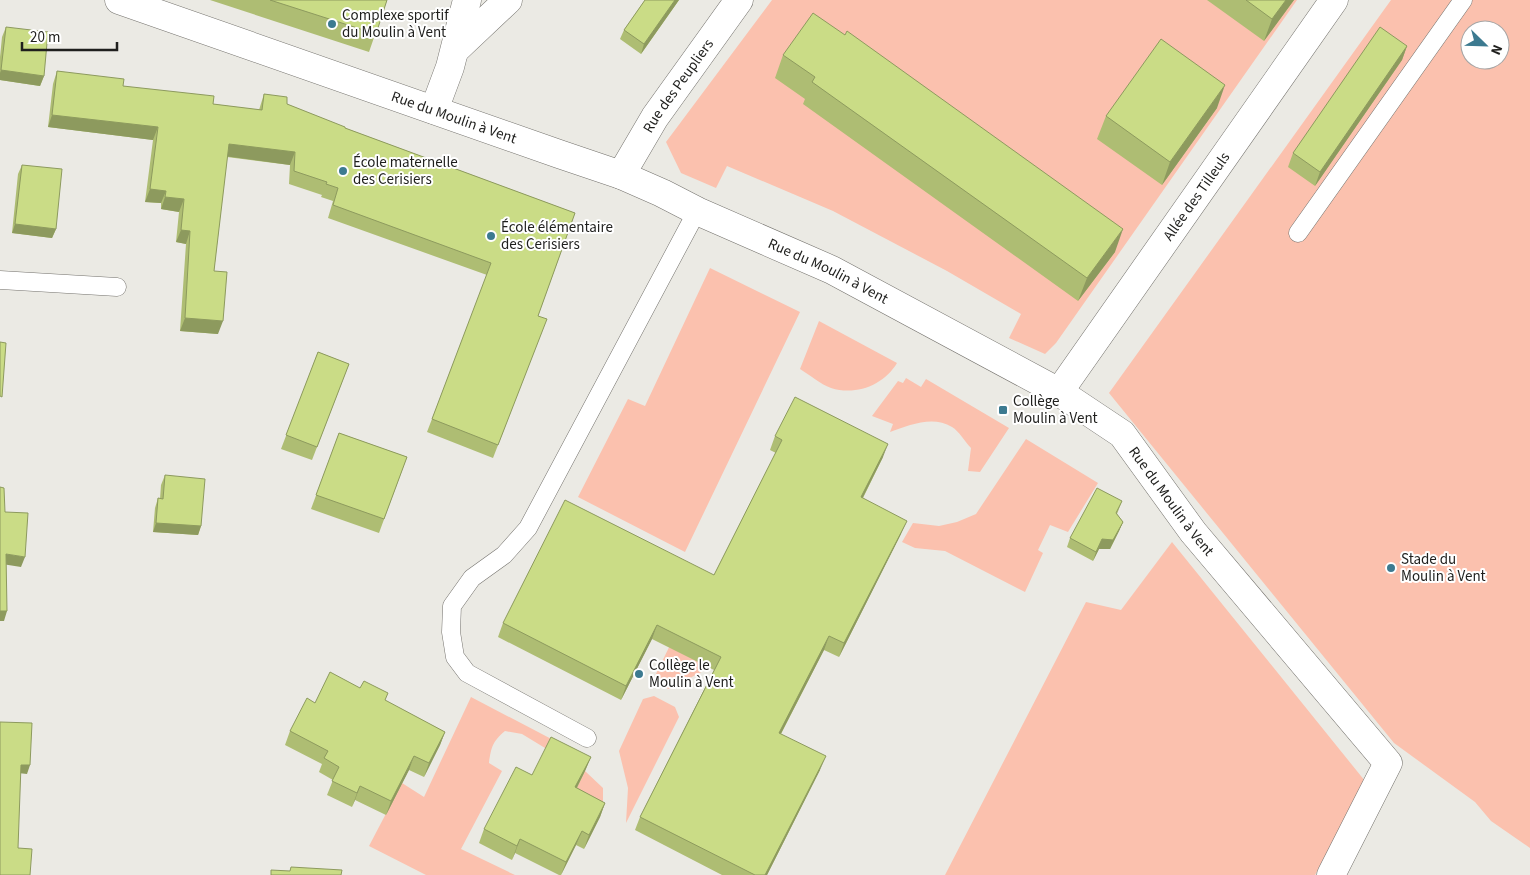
<svg xmlns="http://www.w3.org/2000/svg" width="1530" height="875" font-family="'Source Sans 3',sans-serif">
<rect width="100%" height="100%" fill="#ebeae4"/>
<!-- green -->
<path fill="#fbc1ae" fill-rule="evenodd" d="M772,0H1297L1056,343L1045,354L1009,338L1021,314L947,271L833,211L727,166L716,188L681,173L666,142Z
M1391,0H1530V848L1491,821L1475,802L1394,743L1109,393ZM1470,30H1500V60H1470Z
M710,268L800,312L685,552L578,497L628,399L645,406Z
M819,321L897,363C884,385 856,396 831,388C820,384 810,375 800,369Z
M906,378L921,387L926,379L1009,428L980,472L968,471L971,448C965,442 959,431 952,427C933,415 909,425 890,432L893,424L872,416L898,381L903,383Z
M1026,439L1098,483L1068,532L1050,525L1038,550L1043,553L1025,592L945,551L915,548L902,542L913,523L939,526L957,522L976,514Z
M1172,542L1365,781L1315,875H945L1086,602L1121,610Z
M699,586L709,668L669,689L656,684L654,678Z
M654,696L675,707L679,717L626,823L628,788L619,751L643,699Z
M471,697L580,754L573,765L522,734L505,731C493,741 491,747 489,763L502,771L461,849L515,875H426L369,846L402,783L424,797Z
M585,771L603,788V804L570,801Z"/>
<g fill="none" stroke-linecap="round" stroke-linejoin="round">
<defs>
<path id="service" d="M1298,233L1463,0
M0,280L117,287
M587,738L467,673L455,657L451,632L452,606L472,578L504,555L528,528L697,211"/>
<g id="minor">
<path id="s1" d="M119,0L559,154L621,175L662,193L697,211L832,270L1059,392L1122,434L1193,532L1388,763L1331,875"/>
<path d="M455,50L508,0"/>
<path d="M434,110L450,67L467,0"/>
<path id="s2" d="M621,175L655,117L739,0"/>
<path id="s3" d="M1059,392L1334,0"/>
</g>
</defs>
<!-- service casing -->
<use href="#service" stroke="#74726d" stroke-width="19"/>
<!-- minor casing -->
<use href="#minor" stroke="#74726d" stroke-width="29"/>
<!-- service -->
<use href="#service" stroke="#fff" stroke-width="18"/>
<!-- minor -->
<use href="#minor" stroke="#fff" stroke-width="28"/>
</g>
<!-- wall -->
<path fill="#aebd73" d="M210,0H387L369,52Z
M645,0H679L641,54L620,39L624,30Z
M1207,0H1294L1264,41Z
M6,27L44,76L40,86L0,80V57L2,37Z
M1407,46L1402,60L1315,186L1288,167L1293,153Z
M783,55L1115,252L1078,301L803,104L805,99L775,78Z
M57,71L123,86L213,104L259,110L264,94L287,104L345,128L575,213L538,316L542,331L493,458L427,432L487,275L328,218L333,201L321,197L322,195L289,184L290,165L227,157L214,271L218,334L180,331L186,244L176,242L179,212L161,209V203L145,202L153,140L48,127L53,84Z
M1217,108L1162,185L1097,139L1106,116Z
M22,165L56,229L52,238L12,233L18,174Z
M318,352L349,364L312,460L281,449Z
M339,433L407,457L379,533L311,509Z
M775,436L883,457L863,498L901,534L839,657L824,650L781,734L820,770L767,875H722L635,830L640,817L714,670L652,639L621,700L498,637L503,623L714,575L776,453L770,450Z
M165,475L201,526L198,535L153,532L155,508L158,498L160,499L161,485Z
M1122,501L1117,514L1123,522L1119,531L1110,549H1099L1093,561L1067,547L1070,538Z
M360,688L445,732L440,745L424,777L409,770L386,815L355,800L352,807L327,795L333,780L319,772L322,764L285,745L290,731L315,703Z
M591,757L585,771L577,788L605,803L600,817L584,849L576,845L561,875H559L515,853L512,860L479,843L484,829L532,775Z"/>
<!-- shaded-wall -->
<path fill="#8d9a5e" d="M675,0H679L641,54L644,44Z
M1286,0H1294L1264,41L1272,19Z
M1407,46L1402,60L1315,186L1320,172Z
M1,70L44,76L40,86L0,80V73Z
M1225,85L1217,108L1162,185L1170,162Z
M52,115L158,127L153,140L48,127Z
M229,144L295,152L290,165L224,156Z
M150,189L166,191L161,203L145,202Z
M165,197L184,199L179,212L161,209Z
M15,224L56,229L52,238L12,233Z
M1123,229L1115,252L1078,301L1087,278Z
M181,230L190,231L186,244L176,242Z
M185,318L223,321L218,334L180,331Z
M888,444L883,457L856,511L861,497Z
M907,521L901,534L839,657L844,643Z
M1123,522L1119,531L1110,549H1099L1093,561L1096,552L1102,539Z
M156,523L201,526L198,535L153,532Z
M6,554L25,557L21,567L2,564Z
M0,611H7L4,621H0Z
M657,625L652,639L621,700L626,686Z
M829,636L824,650L774,747L779,733Z
M445,732L440,745L424,777L429,763Z
M414,756L409,770L386,815L391,801Z
M826,756L820,770L767,875H765Z
M591,757L585,771L570,801L575,787Z
M21,765H30L27,774L18,773Z
M360,786L355,800L352,807L357,793Z
M605,803L600,817L584,849L589,835Z
M582,831L576,845L561,875L566,862Z
M520,839L515,853L512,860L517,846Z"/>
<!-- building -->
<path fill="#cadc86" stroke="#8d9a5e" d="M270,0H387L376,34Z
M645,0H675L644,44L624,30Z
M1246,0H1286L1272,19Z
M813,13L845,35L847,31L1123,229L1087,278L812,82L815,77L783,55Z
M6,27L48,32L44,76L1,70Z
M1380,27L1407,46L1320,172L1293,153Z
M1161,39L1225,85L1170,162L1106,116Z
M57,71L124,79L123,86L214,96L213,104L262,110L264,94L287,97V104L345,127V128L575,213L538,316L547,319L498,445L432,419L491,263L333,205L338,188L326,184L327,182L294,171L295,152L229,144L214,271L227,272L223,321L185,318L190,231L181,230L184,199L165,197L166,191L150,189L158,127L52,115Z
M22,165L62,169L56,229L15,224Z
M0,342L6,343L2,397L0,396Z
M318,352L349,364L317,447L286,435Z
M795,397L888,444L861,497L907,521L844,643L829,636L779,733L826,756L765,875H755L640,817L721,657L657,625L626,686L503,623L565,500L714,575L782,440L775,436Z
M339,433L407,457L384,519L316,495Z
M165,475L205,479L201,526L156,523L158,498L163,499Z
M0,487L4,488L5,512L28,513L25,557L6,554L7,611H0Z
M1097,488L1122,501L1116,513L1123,522L1113,540L1102,539L1096,552L1070,538Z
M330,672L360,688L364,681L388,693L385,700L445,732L429,763L414,756L391,801L360,786L357,793L332,781L339,767L324,758L328,751L290,731L307,698L315,703Z
M0,722L32,723L30,765H21L18,848L32,849L30,875H0Z
M551,737L591,757L575,787L605,803L589,835L582,831L566,862L520,839L517,846L484,829L516,767L532,775Z
M291,867L342,870L341,875H271V870L290,871Z"/>
<!-- markers -->
<g fill="#3c7a90" stroke="#fff" stroke-width="2">
<circle cx="332" cy="24" r="5"/>
<circle cx="343" cy="171" r="5"/>
<circle cx="491" cy="236" r="5"/>
<rect x="998" y="405" width="10" height="10" rx="2.5"/>
<circle cx="1391" cy="568" r="5"/>
<circle cx="639" cy="674" r="5"/>
</g>
<g text-anchor="middle" stroke-width="4" stroke-linejoin="round" paint-order="stroke">
<!-- poi labels -->
<g font-size="15" fill="#1f1f1d" stroke="#fff" text-anchor="start">
<text x="342" y="20">Complexe sportif<tspan x="342" dy="17">du Moulin à Vent</tspan></text>
<text x="353" y="167">École maternelle<tspan x="353" dy="17">des Cerisiers</tspan></text>
<text x="501" y="232">École élémentaire<tspan x="501" dy="17">des Cerisiers</tspan></text>
<text x="1013" y="406">Collège<tspan x="1013" dy="17">Moulin à Vent</tspan></text>
<text x="1401" y="564">Stade du<tspan x="1401" dy="17">Moulin à Vent</tspan></text>
<text x="649" y="670">Collège le<tspan x="649" dy="17">Moulin à Vent</tspan></text>
</g>
<!-- street labels -->
<g font-size="15" fill="#1f1f1d" stroke="#fff">
<text dy="5" stroke="none"><textPath href="#s2" startOffset="106">Rue des Peupliers</textPath></text>
<text dy="5" stroke="none"><textPath href="#s1" startOffset="355">Rue du Moulin à Vent</textPath></text>
<text dy="5" stroke="none"><textPath href="#s3" startOffset="239">Allée des Tilleuls</textPath></text>
<text dy="5" stroke="none"><textPath href="#s1" startOffset="760">Rue du Moulin à Vent</textPath></text>
<text dy="5" stroke="none"><textPath href="#s1" startOffset="1180">Rue du Moulin à Vent</textPath></text>
</g>
</g>
<!-- north arrow -->
<g transform="translate(1485 45) rotate(113)"><circle r="24" fill="#ffffff" stroke="#a5a5a5"/>
<path d="M0-4L9 19L0 12L-9 19Z" fill="#3c7a90"/>
<text y="-8" font-size="14" font-weight="bold" text-anchor="middle" fill="#1f1f1d">N</text>
</g>
<!-- scale -->
<path d="M22 42v8h95v-8" fill="none" stroke="#1f1f1d" stroke-width="2.5"/>
<text x="30" y="42" font-size="15" fill="#1f1f1d" stroke="#ffffff" stroke-width="4" paint-order="stroke">20 m</text>
</svg>
